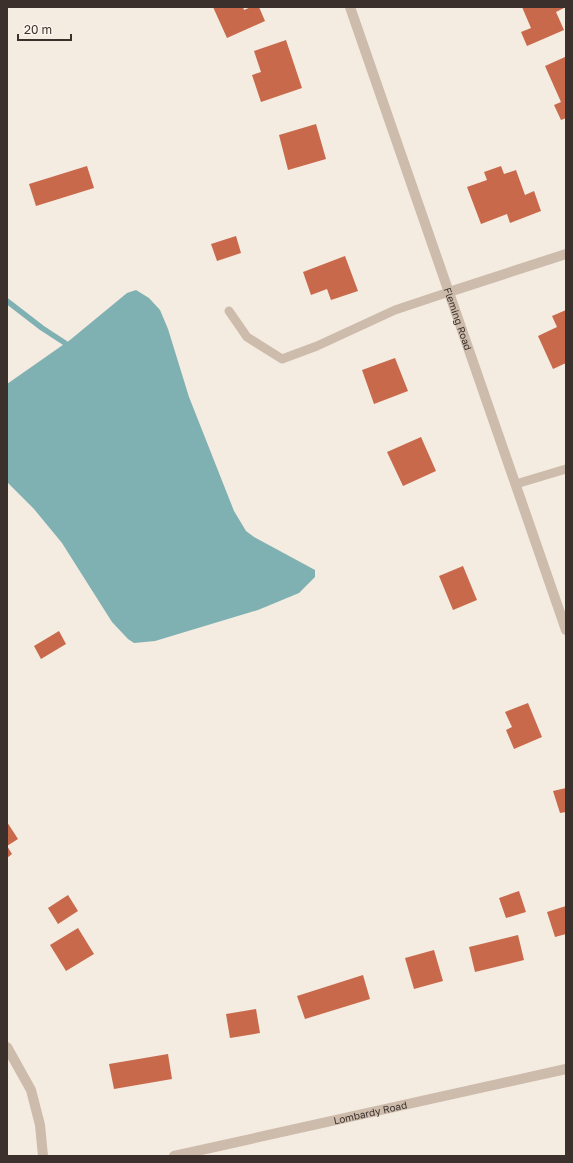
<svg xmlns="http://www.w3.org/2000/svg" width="573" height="1163" font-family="'Golos Text',sans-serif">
<rect width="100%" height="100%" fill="#f4ebe1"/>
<!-- water -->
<path fill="#7fb0b2" d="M136,290L149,298L160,310L168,329L189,397L234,511L246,531L254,537L315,570V577L299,593L258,610L155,641L134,643L128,639L112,622L62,543L34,509L7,482V384L70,340L127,293Z"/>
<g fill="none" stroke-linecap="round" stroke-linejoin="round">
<!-- stream -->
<path stroke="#7fb0b2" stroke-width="5.5" d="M7,301L42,328L65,343L68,349"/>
</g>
<!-- building -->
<path fill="#c8694b" d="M213,7H243L244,10L251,7H259L265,21L227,38Z
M522,7H566L556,12L564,30L527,46L521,32L531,28Z
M286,40L302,88L261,102L252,75L261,72L254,51Z
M565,57L566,60V118L561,120L554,105L561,102L545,66Z
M316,124L326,159L288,170L279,135Z
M87,166L94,188L36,206L29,184Z
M501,166L504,174L516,170L525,195L534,191L541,211L510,223L507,214L481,224L467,187L487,180L484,172Z
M236,236L241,253L217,261L211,244Z
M345,256L358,291L331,300L327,289L311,295L303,272Z
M566,310V363L553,369L538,336L557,327L552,316Z
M395,358L408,391L374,404L362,370Z
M421,437L436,471L403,486L387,452Z
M463,566L477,600L453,610L439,576Z
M59,631L66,644L41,659L34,646Z
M528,703L542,737L514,749L506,730L512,727L505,712Z
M566,788V812L560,813L553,791Z
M7,822L18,839L7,846L12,854L7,858Z
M519,891L526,912L506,918L499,898Z
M68,895L78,911L58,924L48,908Z
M566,906V934L555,937L547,912Z
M78,928L94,954L66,971L50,945Z
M518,935L524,960L475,972L469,947Z
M434,950L443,981L414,989L405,958Z
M363,975L370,999L305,1019L297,996Z
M256,1009L260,1033L230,1038L226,1014Z
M168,1054L172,1079L114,1089L109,1064Z"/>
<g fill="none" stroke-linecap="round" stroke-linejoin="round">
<!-- service -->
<path stroke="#cdbbac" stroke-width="9" d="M229,311L247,337L282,359L317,346L395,310L449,292
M516,484L566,469"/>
<!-- minor -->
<g stroke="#cdbbac" stroke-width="10">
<path id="s1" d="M350,7L566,630"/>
<path d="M449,292L566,254"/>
<path d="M7,1047L31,1090L40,1125L43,1156"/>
<path id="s2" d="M174,1156L566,1069"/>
</g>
</g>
<g text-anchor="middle" stroke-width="4" stroke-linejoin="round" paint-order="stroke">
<!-- street labels -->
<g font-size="10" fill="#3b302b" stroke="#fbf5ee">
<text dy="4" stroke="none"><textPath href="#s1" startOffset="330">Fleming Road</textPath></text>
<text dy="4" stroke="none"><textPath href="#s2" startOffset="201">Lombardy Road</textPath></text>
</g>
</g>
<!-- border -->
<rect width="573" height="1163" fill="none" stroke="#3b302b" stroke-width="16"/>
<!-- scale -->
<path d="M18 34v6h53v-6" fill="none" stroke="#3b302b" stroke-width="2"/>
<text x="24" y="34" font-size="12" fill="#3b302b" stroke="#fbf5ee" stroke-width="3" paint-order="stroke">20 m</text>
</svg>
